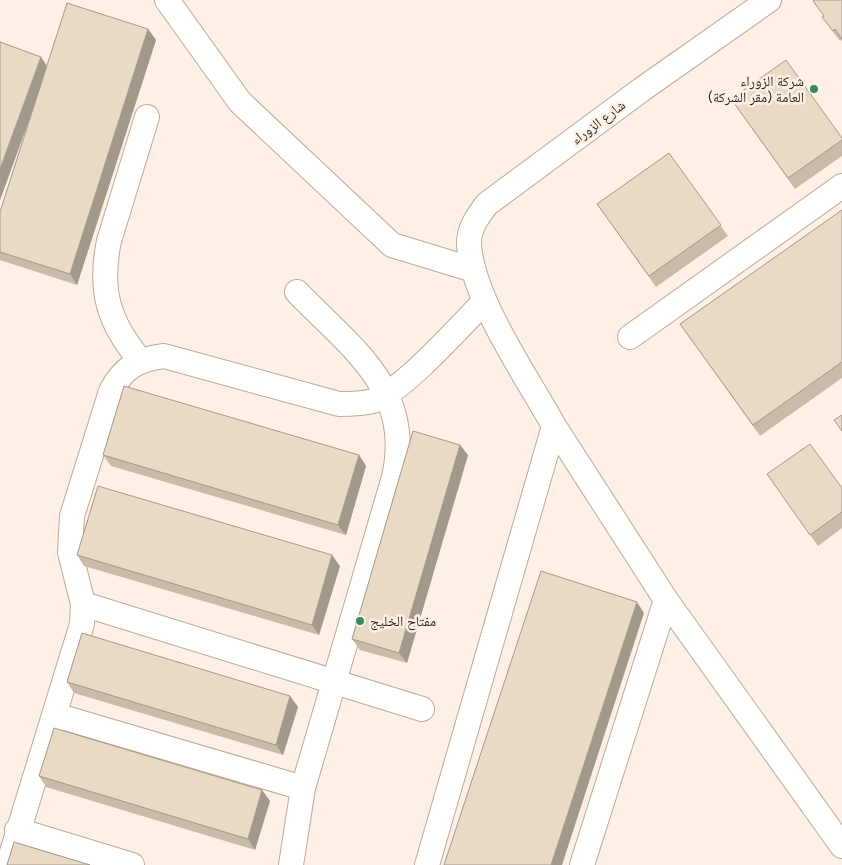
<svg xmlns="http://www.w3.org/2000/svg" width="842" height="865" font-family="Figtree,'Noto Naskh Arabic',sans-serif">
<rect width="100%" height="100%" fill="#fef0e6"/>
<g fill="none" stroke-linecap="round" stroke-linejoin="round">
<defs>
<path id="minor" d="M167,0L240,102L392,245L474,270
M630,337L842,186
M140,360C108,322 99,290 109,241L147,117
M554,426L666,600L842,846
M83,604L422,709
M55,715L303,788
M17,830L132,865
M8,865L82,624L83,604L70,552L72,516L111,391C123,368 138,359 164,356L339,404C351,404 362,404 373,401C404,390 459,327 484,302
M291,865L303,788L394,477C414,389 351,348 297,292
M427,865L554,426C527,377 473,300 469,245C468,229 478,216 487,204L641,90L769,0
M582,865L666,600"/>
</defs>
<!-- minor casing -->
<use href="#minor" stroke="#bea999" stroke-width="26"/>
<!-- minor -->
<use href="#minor" stroke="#fff" stroke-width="24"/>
</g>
<!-- wall -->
<path fill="#c8bba9" d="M842,0V40L840,41L822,17L824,16L813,1Z
M148,29L156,40L77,285L0,260V212L30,118L0,200L41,57L47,66Z
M731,99L842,138V156L795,189Z
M669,153L728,236L656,287L597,204Z
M842,210V378L760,436L680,324Z
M460,445L468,455L407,663L360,650L352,639Z
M103,455H359L366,466L346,535L111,466Z
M767,474L842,488V528L818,546Z
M77,555L340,566L319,635L84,566Z
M67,682L290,696L298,707L283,755L74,693Z
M39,776L262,790L270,801L255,850L46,787Z"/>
<!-- shaded-wall -->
<path fill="#a3998a" d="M148,29L156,40L77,285L70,274Z
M41,57L48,68L0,200V169Z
M460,445L468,455L407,663L399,653Z
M359,455L366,466L346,535L338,525Z
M332,555L340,566L319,635L312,625Z
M637,602L644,613L562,865H551Z
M290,696L298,707L283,755L276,745Z
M262,790L270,801L255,850L248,839Z"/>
<!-- building -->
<path fill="#e9dac5" stroke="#a3998a" d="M814,0H842V39L835,29L833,31L822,17L824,16L813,1Z
M67,3L148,29L70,274L0,252V212Z
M0,42L41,57L0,169Z
M786,60L842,138V140L788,178L731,99Z
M669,153L721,225L649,276L597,204Z
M842,210V362L753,425L680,324Z
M124,386L359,455L338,525L103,455Z
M842,415V431L834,420Z
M413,431L460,445L399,653L352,639Z
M810,444L842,488V512L810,535L767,474Z
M98,486L332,555L312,625L77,555Z
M541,571L637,602L551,865H444Z
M82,633L290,696L276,745L67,682Z
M54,728L262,790L248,839L39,776Z
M14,842L90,865H7Z"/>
<!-- markers -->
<g fill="#358b5f" stroke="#fef0e6" stroke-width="2">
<circle cx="814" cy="89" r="5"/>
<circle cx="360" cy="621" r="5"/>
</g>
<g text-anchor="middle" stroke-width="5" stroke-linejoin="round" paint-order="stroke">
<!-- poi labels -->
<g font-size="14" fill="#2e2620" stroke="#fef0e6" text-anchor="end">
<text x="804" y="86">شركة الزوراء<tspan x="804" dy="16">العامة (مقر الشركة)</tspan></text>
<text x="370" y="626" text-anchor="start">مفتاح الخليج</text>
</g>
<!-- street labels -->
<g font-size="14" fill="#2e2620" stroke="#fef0e6">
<text transform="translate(598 122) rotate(-37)" y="5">شارع الزوراء</text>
</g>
</g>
</svg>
